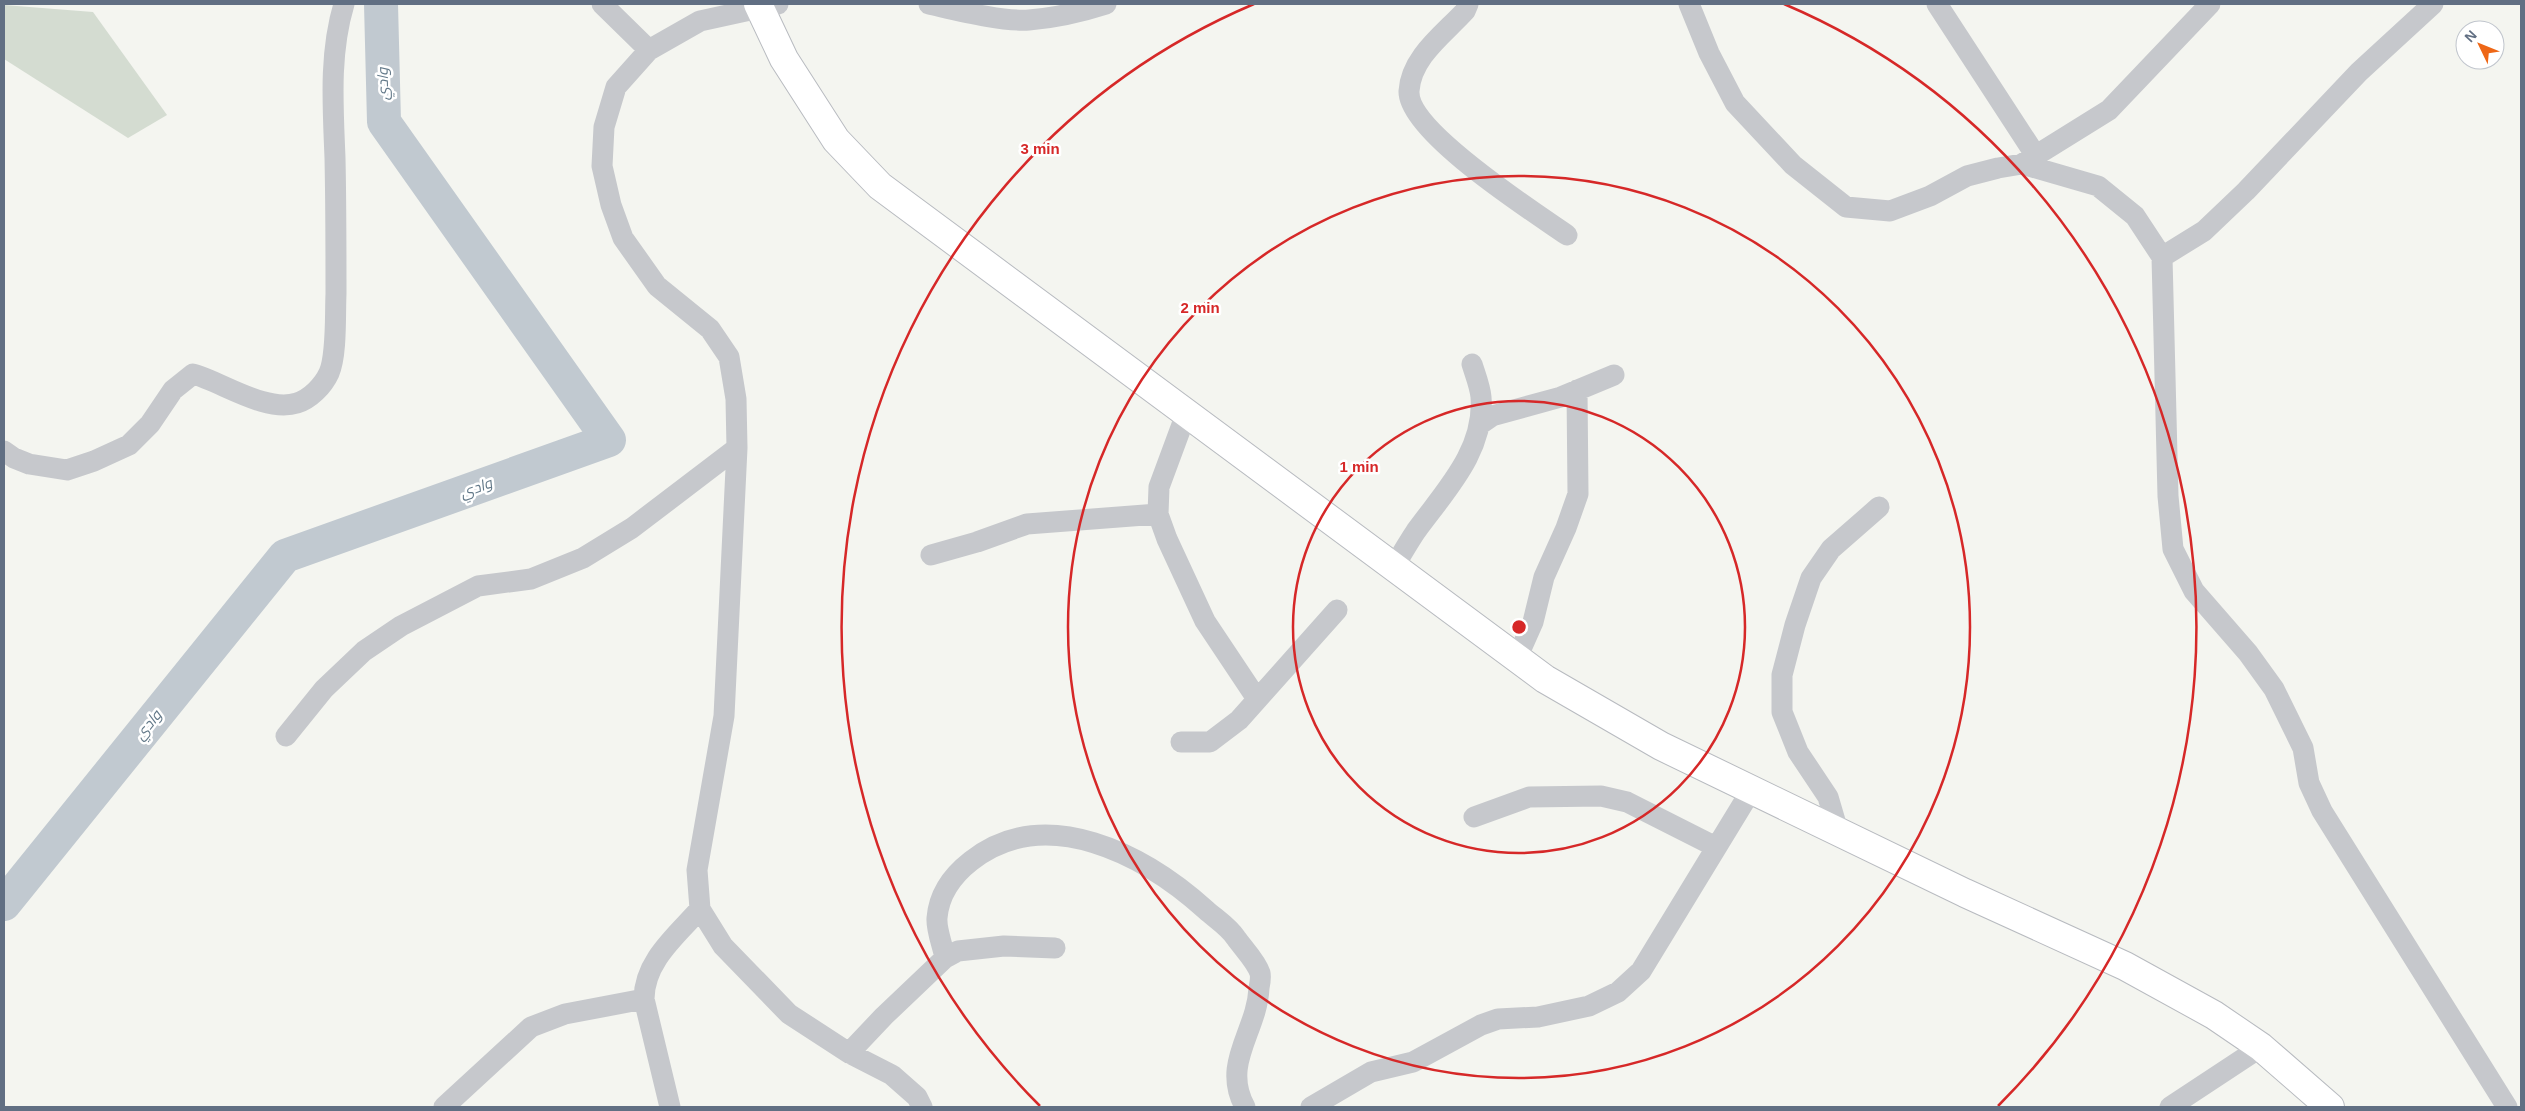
<svg xmlns="http://www.w3.org/2000/svg" width="2525" height="1111" font-family="Helvetica,Cairo,sans-serif">
<rect width="100%" height="100%" fill="#f4f5f0"/>
<!-- green -->
<path fill="#d4dcd1" d="M4,5L93,12L167,115L128,138L4,59Z"/>
<g fill="none" stroke-linecap="round" stroke-linejoin="round">
<!-- river -->
<path stroke="#c1c9d0" stroke-width="34" d="M4,904L285,556L609,440L384,122L381,4"/>
<defs>
<path id="secondary" d="M758,4L784,59L836,140L880,186L1545,679L1661,746L1965,893L2125,966L2214,1015L2261,1047L2330,1107"/>
</defs>
<!-- secondary casing -->
<use href="#secondary" stroke="#b8bbc0" stroke-width="30"/>
<!-- street -->
<path stroke="#c6c8cc" stroke-width="21" d="M602,4L649,50
M778,4L700,21L649,50L616,87L604,127L602,166L611,205L623,238L657,286L710,329L729,357L736,399L737,448L724,716L697,870L700,909L723,946L789,1014L849,1053L892,1075L917,1097L922,1107
M929,4C956,10 1003,22 1029,20C1055,18 1081,12 1106,4
M1468,4L1465,11C1444,34 1411,57 1409,91C1407,131 1534,212 1567,235
M1689,4L1709,53L1735,103L1793,165L1846,207L1890,211L1930,196L1967,176L1998,168L2022,164L2098,186L2135,216L2162,257L2168,496L2173,549L2194,591L2248,653L2274,689L2303,748L2309,783L2322,811L2507,1107
M1937,4L2036,156
M2022,164L2109,110L2210,4
M2162,257L2204,231L2246,191L2359,72L2433,4
M1186,414L1159,487L1158,514L1167,539L1205,621L1257,699
M1479,425L1492,416L1561,397L1614,375
M4,451L14,458L29,464L67,470L94,461L129,445L150,424L173,390L193,374C222,382 266,413 297,403C310,399 323,386 329,373C337,355 335,314 336,294C336,249 336,203 335,158C333,106 329,54 344,4
M931,555L977,542L1027,524L1158,514
M1394,567C1401,555 1408,543 1416,531C1445,491 1485,451 1481,397C1480,386 1475,374 1472,364
M1517,658L1533,622L1544,577L1566,528L1578,494L1577,390
M286,736L324,689L364,651L401,626L478,586L531,579L583,558L632,528L737,448
M1181,742H1210L1239,720L1337,610
M1474,817L1529,797L1601,796L1627,802L1716,847
M1838,831L1828,797L1798,752L1782,712V675L1795,625L1811,578L1831,549L1879,507
M945,958C943,946 936,930 937,918C939,893 953,875 971,861C1046,802 1145,855 1206,910C1216,919 1229,927 1236,938C1243,948 1256,961 1260,973C1261,977 1260,983 1259,988C1257,1032 1221,1063 1245,1107
M849,1053L884,1016L945,958L958,951L1004,946L1055,948
M444,1107L531,1027L565,1014L644,999
M670,1107L644,999C644,961 677,935 700,909
M1311,1107L1371,1072L1413,1062L1481,1025L1498,1019L1538,1017L1589,1006L1618,992L1641,971L1752,789
M2170,1107L2261,1047"/>
<!-- secondary -->
<use href="#secondary" stroke="#fff" stroke-width="28"/>
</g>
<!-- distance rings -->
<g fill="none" stroke="#d62828" stroke-width="2.5">
<circle cx="1519" cy="627" r="226"/>
<circle cx="1519" cy="627" r="451"/>
<path d="M1040 1106A677 677 0 0 1 1254 4M1784 4A677 677 0 0 1 1998 1106"/>
</g>
<g text-anchor="middle" stroke-width="5" stroke-linejoin="round" paint-order="stroke">
<!-- water labels -->
<g font-size="15" font-style="italic" fill="#627888" stroke="#fff">
<text transform="translate(383 84) rotate(-91)" y="5">وادي</text>
<text transform="translate(476 488) rotate(-20)" y="5">وادي</text>
<text transform="translate(148 725) rotate(-51)" y="5">وادي</text>
</g>
</g>
<circle cx="1519" cy="627" r="8" fill="#d62828" stroke="#fff" stroke-width="2.5"/>
<g font-size="15" text-anchor="middle" font-weight="bold" fill="#d62828" stroke="#fff" stroke-width="5" stroke-linejoin="round" paint-order="stroke">
<text x="1040" y="154">3 min</text>
<text x="1200" y="313">2 min</text>
<text x="1359" y="472">1 min</text>
</g>
<!-- border -->
<rect width="2525" height="1111" fill="none" stroke="#616f83" stroke-width="10"/>
<!-- north arrow -->
<g transform="translate(2480 45) rotate(313)"><circle r="24" fill="#ffffff" stroke="#c0c5cd"/>
<path d="M0-4L9 19L0 12L-9 19Z" fill="#ee6716"/>
<text y="-8" font-size="14" font-weight="bold" text-anchor="middle" fill="#616f83">N</text>
</g>
</svg>
